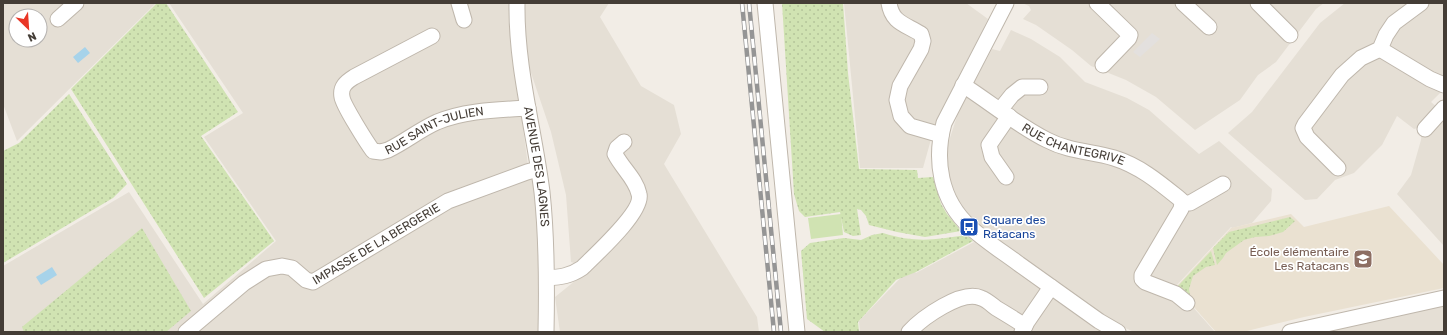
<svg xmlns="http://www.w3.org/2000/svg" width="1447" height="335" font-family="Rubik,sans-serif">
<defs>
<pattern id="grass-dots" width="8" height="8" patternUnits="userSpaceOnUse"><rect width="8" height="8" fill="#d0e3b2"/><path d="M2 2h.1M6 6h.1" fill="none" stroke="#b4c49a" stroke-width="1.8" stroke-linecap="round"/></pattern>
</defs>
<rect width="100%" height="100%" fill="#f2ede6"/>
<!-- residential -->
<path fill="#e5dfd5" fill-rule="evenodd" d="M3,3H156L17,141L3,104ZM16,16H40V40H16Z
M169,3H509V25L528,165L536,184L541,250L540,332H3V266L129,192L203,304L276,241L204,137L243,113Z
M522,3H609L600,17L641,86L674,105L681,134L664,164L757,317L759,332H560L555,297L596,264H577L571,262L566,195L551,132L527,61Z
M844,3H966L988,19L935,125L923,168H860Z
M1022,3H1324L1316,9L1276,62L1258,75L1240,100L1195,130L1156,97L1126,80L1091,66L1072,50L1036,25L1023,19L1031,10L1029,6Z
M1345,3H1444V89L1431,102L1438,108L1418,128L1414,129L1397,116L1382,145L1354,173L1335,180L1317,199L1305,200L1228,133L1252,112L1320,23Z
M1011,30L1031,39L1060,57L1085,82L1127,98L1149,110L1199,154L1219,141L1272,189L1271,201L1252,223L1232,228L1231,227L1175,287L1215,332H1134L1110,321L965,217L946,170L948,144L959,110L980,72L992,49L1000,51Z
M1444,115V246L1397,194L1411,175L1421,140L1422,131Z
M974,242L1026,277L1086,322L1104,332H860L859,321L911,267L916,273Z
M1444,304V332H1321Z"/>
<!-- education -->
<path fill="#eae1d1" d="M1389,206L1444,265V288L1304,317L1243,332H1216L1176,287L1231,228L1291,214L1304,227Z"/>
<!-- grass -->
<path fill="url(#grass-dots)" d="M157,3H166L238,112L201,136L274,241L204,298L71,89Z
M782,3H843L848,73L859,169L917,170L918,178L933,177L941,204L947,214L961,231L925,237L897,232L869,225L866,216L861,210L857,209L861,235L853,236L844,232L840,212L805,217L799,211L794,194Z
M69,94L127,184L113,198L3,263V151L19,143Z
M1290,217L1295,221L1283,232L1269,236L1255,237L1244,240L1226,253L1223,258L1217,265L1213,248L1229,232Z
M142,228L191,311L166,332H24L22,327Z
M883,233C915,243 934,240 966,235L973,241L916,272L896,280L858,322L859,332H825L807,319L801,251L810,243L844,238L861,240L872,235Z
M1211,251L1215,265L1206,267L1193,276L1189,289L1191,301L1178,286Z"/>
<!-- garden -->
<path fill="#d0e3b2" d="M841,214L843,235L811,239L808,218Z"/>
<!-- parking -->
<path fill="#e3e0de" d="M1152,33L1160,39L1140,57L1133,52Z"/>
<!-- water -->
<path fill="#a7d3ea" d="M85,47L90,53L78,63L73,57Z
M52,267L57,275L41,285L36,277Z"/>
<g fill="none" stroke-linecap="round" stroke-linejoin="round">
<defs>
<g id="minor">
<path d="M459,3L464,20"/>
<path id="s1" d="M517,3C516,67 534,129 542,192C547,239 547,285 546,332"/>
<path d="M765,3L797,332"/>
<path d="M889,3C892,23 905,24 921,34L923,41L921,49L900,86L897,100L901,116L910,126L941,135"/>
<path d="M1006,3L944,123C934,160 940,200 970,227C985,241 1003,252 1019,264C1046,283 1072,302 1099,321L1118,332"/>
<path d="M1097,3L1130,35L1129,38L1103,65"/>
<path d="M1183,3L1209,27"/>
<path d="M1258,3L1290,35"/>
<path d="M58,19L76,3"/>
<path id="s2" d="M432,36L354,77C346,82 340,87 342,97C343,105 367,143 373,151L381,152L388,150C405,142 419,130 437,122C466,110 498,110 528,108"/>
<path d="M1380,49L1430,79L1444,85"/>
<path id="s3" d="M963,85C991,103 1017,125 1047,140C1070,152 1091,151 1114,158C1140,166 1160,183 1181,200L1182,203L1181,209L1142,275V279L1145,282L1176,294L1187,303"/>
<path d="M1000,110L1012,95L1022,87H1040"/>
<path d="M1425,129L1444,108"/>
<path d="M1338,168L1307,137L1303,128L1305,124L1342,75L1361,58L1380,49L1386,35L1394,23L1421,3"/>
<path d="M1006,177L992,157L989,145L1009,116"/>
<path d="M1182,203H1190L1223,184"/>
<path d="M547,278C561,277 570,276 582,268C595,255 644,211 639,194C636,179 622,168 615,154L617,148L624,142"/>
<path id="s4" d="M186,332L244,283L266,269L282,266L292,268L306,280L313,282L448,201L527,172L538,169"/>
<path d="M909,332C922,318 962,289 981,298C987,300 992,305 996,308C1006,314 1016,320 1025,326"/>
<path d="M1022,332L1027,322L1051,287"/>
<path d="M1290,332L1444,298"/>
</g>
</defs>
<!-- minor casing -->
<use href="#minor" stroke="#bfb7ac" stroke-width="17"/>
<!-- minor -->
<use href="#minor" stroke="#fff" stroke-width="15"/>
<defs>
<path id="rail" d="M742,3L774,332
M749,3L781,332"/>
</defs>
<!-- rail casing -->
<use href="#rail" stroke="#959595" stroke-width="4.5"/>
<!-- rail -->
<use href="#rail" stroke="#fff" stroke-width="3" stroke-dasharray="9" stroke-linecap="butt"/>
</g>
<!-- icons -->
<defs>
<symbol id="bus-square" viewBox="-11 -11 22 22"><rect x="-9" y="-9" width="18" height="18" rx="4" fill="#1a4fb4" stroke="#fff"/><path d="M-5-6H5V4H4V6H2V4H-2V6H-4V4H-5ZM-3.5-4V0h7V-4ZM-3.5 1.2v1.5H-2V1.2ZM2 1.2v1.5H3.5V1.2Z" fill="#fff"/></symbol>
<symbol id="school-square" viewBox="-11 -11 22 22"><rect x="-9" y="-9" width="18" height="18" rx="4" fill="#8d6e63" stroke="#fff"/><path d="M0-5L7-2L0 1L-7-2ZM-4 1L0 2.5L4 1V4Q0 6-4 4Z" fill="#fff"/></symbol>
</defs>
<g fill-rule="evenodd">
<use href="#bus-square" x="958" y="216" width="22" height="22"/>
<use href="#school-square" x="1352" y="248" width="22" height="22"/>
</g>
<g text-anchor="middle" stroke-width="3.5" stroke-linejoin="round" paint-order="stroke">
<!-- street labels -->
<g font-size="12" fill="#443d36" stroke="#fff">
<text dy="4" stroke="none"><textPath href="#s2" startOffset="242">RUE SAINT-JULIEN</textPath></text>
<text dy="4" stroke="none"><textPath href="#s3" startOffset="127">RUE CHANTEGRIVE</textPath></text>
<text dy="4" stroke="none"><textPath href="#s1" startOffset="165">AVENUE DES LAGNES</textPath></text>
<text dy="4" stroke="none"><textPath href="#s4" startOffset="228">IMPASSE DE LA BERGERIE</textPath></text>
</g>
<!-- transit labels -->
<g font-size="12" fill="#164399" stroke="#fff" text-anchor="start">
<text x="983" y="224">Square des<tspan x="983" dy="14">Ratacans</tspan></text>
</g>
<!-- education labels -->
<g font-size="12" fill="#785e54" stroke="#fff" text-anchor="end">
<text x="1349" y="256">École élémentaire<tspan x="1349" dy="14">Les Ratacans</tspan></text>
</g>
</g>
<!-- border -->
<rect width="1447" height="335" fill="none" stroke="#443d36" stroke-width="8"/>
<!-- north arrow -->
<g transform="translate(28 28) rotate(155)"><circle r="19" fill="#ffffff" stroke="#b4b1af"/>
<path d="M0-3L7 15L0 10L-7 15Z" fill="#e93626"/>
<text y="-6" font-size="11" font-weight="bold" text-anchor="middle" fill="#443d36">N</text>
</g>
</svg>
